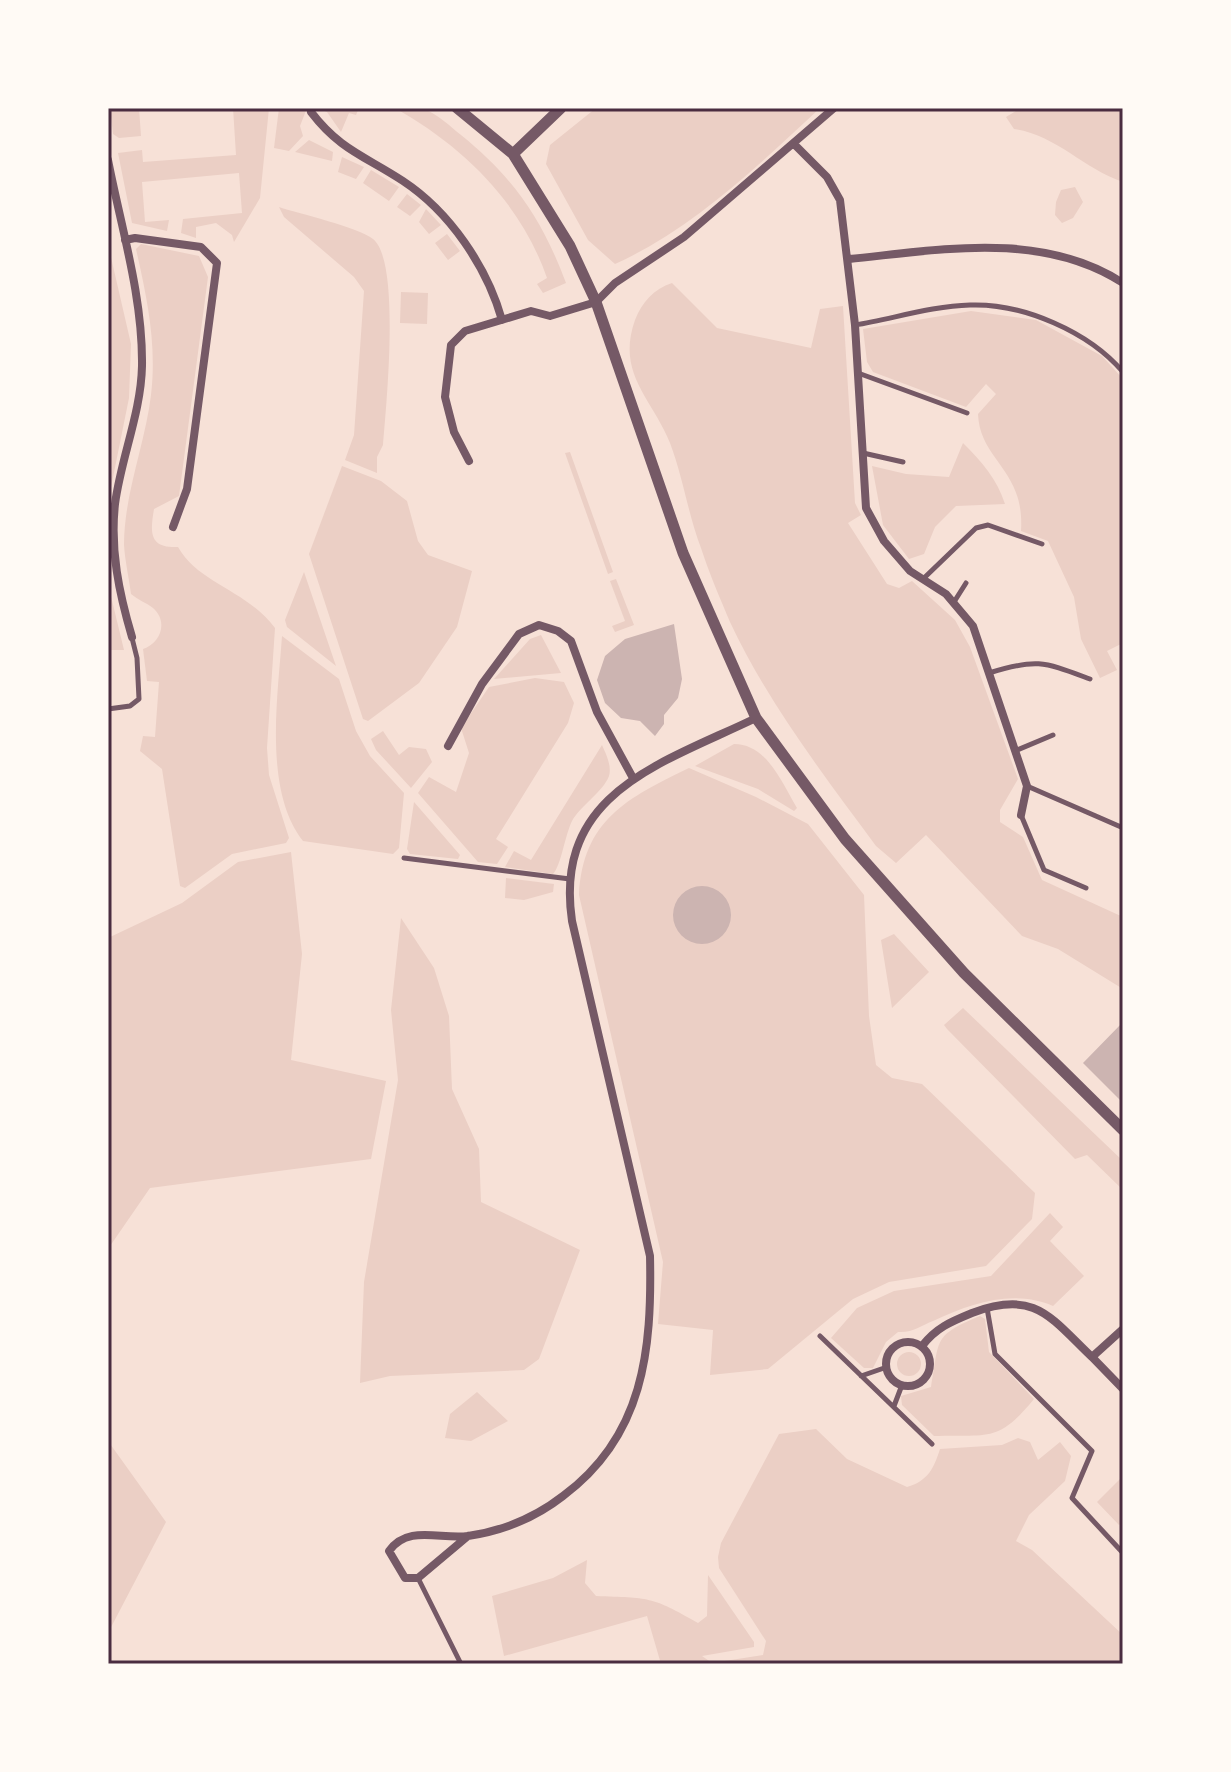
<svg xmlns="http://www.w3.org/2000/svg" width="1231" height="1772" font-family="'Roboto Condensed',sans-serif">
<rect width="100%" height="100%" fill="#f7e1d7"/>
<!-- green -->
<path fill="#ebcfc5" d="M110,108H139L141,136L119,138L113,134Z
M233,108H269L260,198L234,242L232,235L216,223L196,227V238L181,233L183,219L242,213L239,173L142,182L145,222L169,220L167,231L132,223L118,153L142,150L143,162L236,155Z
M279,108H307L300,126L303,136L289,151L274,148Z
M318,108H359L356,115L349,113L341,132L327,112Z
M395,108C403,108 413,106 420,108C434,111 450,126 461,135C514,178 542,219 566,283L543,293L537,284L547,278C521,203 464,147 395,108Z
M596,108H820C759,165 691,230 615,264L588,240L546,164L550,145Z
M1021,108H1123V182C1084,169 1056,135 1014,129L1006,117Z
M309,140L333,152L332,161L295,152Z
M342,157L364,167L356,179L338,172Z
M371,170L399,187L389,201L363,183Z
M1075,187L1083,202L1073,218L1062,223L1055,215L1056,202L1061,190Z
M407,194L421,205L410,216L397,207Z
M279,207C300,214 358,227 373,239C401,261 386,407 383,445L377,457V473L345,460L354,435L364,291L354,277L284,217Z
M426,209L441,225L429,234L419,222Z
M447,234L460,251L448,260L435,243Z
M141,244L199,256L208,277L179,496L154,509C150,533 149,548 178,547C199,584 247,590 275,628L267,748L269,775L289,838L286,843L232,854L185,888L180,886L162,769L140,751L143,736L155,737L159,682L147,681L143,649C160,644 169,622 153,608C147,603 138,600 131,594C129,578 125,561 124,545C124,494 145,445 151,395C157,344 147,298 136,249Z
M110,253L131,344L129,398L108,502Z
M672,283L717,328L811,348L820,309L843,306L855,503L861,515L848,523L887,584L899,588L912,581L955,620L970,647L1018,779L1000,810V822L1023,837L1042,880L1123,917V989L1058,949L1022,936L926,835L896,863L876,846C823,774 768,703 730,622C720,598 709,573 701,548C688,514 683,477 670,443C652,398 616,374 635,320C642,302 654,289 672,283Z
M401,292L428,293L427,324L400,323Z
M971,311L1036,320L1102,356L1123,379V643L1107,651L1117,670L1100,678L1081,639L1074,597L1048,541L1021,531C1025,469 980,461 978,414L996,394L986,384L966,407L873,372L867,362L863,329Z
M963,443C982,462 997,479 1005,504L956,506L935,527L924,554L909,559L883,525L872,466L906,474L949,477Z
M570,452L613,572L608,574L565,453Z
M342,466L381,481L407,501L418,541L428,555L472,571L457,627L419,683L368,721L363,719L309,554Z
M304,572L336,666L287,627L285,620Z
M616,579L634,625L615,632L612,626L625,621L610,581Z
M108,584L124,650H108Z
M541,635L561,673L494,679L530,639Z
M282,636L339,679L356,731L370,756L404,793L399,848L393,854L303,841C263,790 278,696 282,636Z
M535,678L564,682L574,703L568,723L496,839L508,847L497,864L478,862L418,793L429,777L456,792L469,753L461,728L489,687Z
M383,731L399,755L409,747L426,749L432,762L411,788L376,750L371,739Z
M734,744C767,744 782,783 797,808L794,811L758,789L695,766Z
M602,745C606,754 612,766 609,776C603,792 581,805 572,821C565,835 561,866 553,874L505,867L514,851L531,860Z
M689,768L756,797L808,824L864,895L869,1016L876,1065L892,1078L922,1084L1035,1193L1032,1219L986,1266L889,1282L853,1299L768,1369L710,1375L713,1330L658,1324L663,1262L579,895C583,820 627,798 689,768Z
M414,802L460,855L458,859L410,854L407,849Z
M291,852L302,954L291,1060L386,1081L371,1159L150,1188L108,1249V938L182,903L238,862Z
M506,878L554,884L553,892L524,900L505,898Z
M401,918L434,968L449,1016L452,1089L479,1149L481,1202L580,1250L539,1359L524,1370L390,1376L360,1383L364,1282L398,1080L391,1010Z
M894,934L929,972L892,1008L881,940Z
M963,1008L1123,1161V1190L1087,1155L1075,1159L947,1029L944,1025Z
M1050,1213L1063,1227L1050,1241L1084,1276L1053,1306C1013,1289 972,1303 933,1321C920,1326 913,1333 898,1332L886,1342L873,1368H864L831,1338L857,1308L894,1291L991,1276Z
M980,1316L985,1319L989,1352L1034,1399C997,1444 989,1434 934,1436L902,1405L901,1396L931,1387C940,1339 932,1336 980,1316Z
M897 1364a12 12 0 1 1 24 0a12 12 0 1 1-24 0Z
M477,1392L508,1421L471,1441L445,1438L450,1414Z
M816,1429L847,1459L907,1487C928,1481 934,1468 940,1449L1002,1445L1018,1438L1030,1442L1038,1460L1060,1442L1071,1456L1065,1481L1029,1515L1016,1541L1032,1550L1123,1635V1664H661L647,1616L504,1656L492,1596L553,1578L587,1560L585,1583L596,1596C649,1598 651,1596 698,1623L707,1616L708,1575L754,1642V1647L702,1656L712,1663L763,1655L766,1641L719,1568L718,1557L721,1543L779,1434Z
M108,1441L166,1522L108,1633Z
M1121,1478L1123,1521L1119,1525L1097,1502Z"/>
<!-- building -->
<path fill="#ccb4b1" d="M674,624L682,679L678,698L664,715V724L655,736L640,721L621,718L605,703L597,680L605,656L625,639Z
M673 915a29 29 0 1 1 58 0a29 29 0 1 1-58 0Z
M1123,1022V1103L1083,1063Z"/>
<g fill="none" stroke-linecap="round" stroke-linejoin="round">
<!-- service -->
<path stroke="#755966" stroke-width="5" d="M855,325C892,319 932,306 970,305C1023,303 1089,332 1123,372
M858,373L967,413
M863,453L903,462
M923,579L976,528L988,525L1042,544
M954,602L966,583
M989,673C1037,658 1044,662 1090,679
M108,709L130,706L139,699L137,658L132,638
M1015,751L1053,735
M1027,786L1121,827
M1021,815L1044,870L1086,888
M404,858L570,879
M987,1308L995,1354L1092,1451L1072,1498L1123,1553
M820,1336L932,1444
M861,1376L887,1367
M894,1406L902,1385
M418,1578L461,1664"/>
<!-- minor -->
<path stroke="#755966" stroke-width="8" d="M311,112C340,150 365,156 403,181C450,212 487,267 502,320
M795,145L827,177L840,200L855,325L866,508L884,541L910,571L946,594L973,626L1027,786L1021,815
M108,160C121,227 143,297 142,366C141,413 121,458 115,504C110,550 119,593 132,637
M125,240L135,238L201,247L217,263L187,489L173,527
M849,259C940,250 1041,230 1123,283
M469,461L454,432L445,397L451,345L465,331L531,311L550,316L596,302L615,283L684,237L834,108
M448,746L482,684L519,634L539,625L558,631L571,641L597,712L633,778
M886 1364a22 22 0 1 1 44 0a22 22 0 1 1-44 0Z
M922,1346C936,1328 950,1322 972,1313C1035,1289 1050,1317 1092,1357L1123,1329
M1092,1357L1123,1389
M468,1536L418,1578H405L389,1551C408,1524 441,1540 468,1536C502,1531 536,1517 563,1496C644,1436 652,1350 650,1256L572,921C553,792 663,763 756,718"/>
<!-- tertiary -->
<path stroke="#755966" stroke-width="11" d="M457,108L513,154L570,246L596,302L683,553L756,718L845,839L964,973L1123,1130
M513,154L561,108"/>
</g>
<!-- border -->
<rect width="1231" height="1772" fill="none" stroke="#fffaf5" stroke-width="220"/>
<rect x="110" y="110" width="1011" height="1552" fill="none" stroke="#4a2c40" stroke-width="3"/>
</svg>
